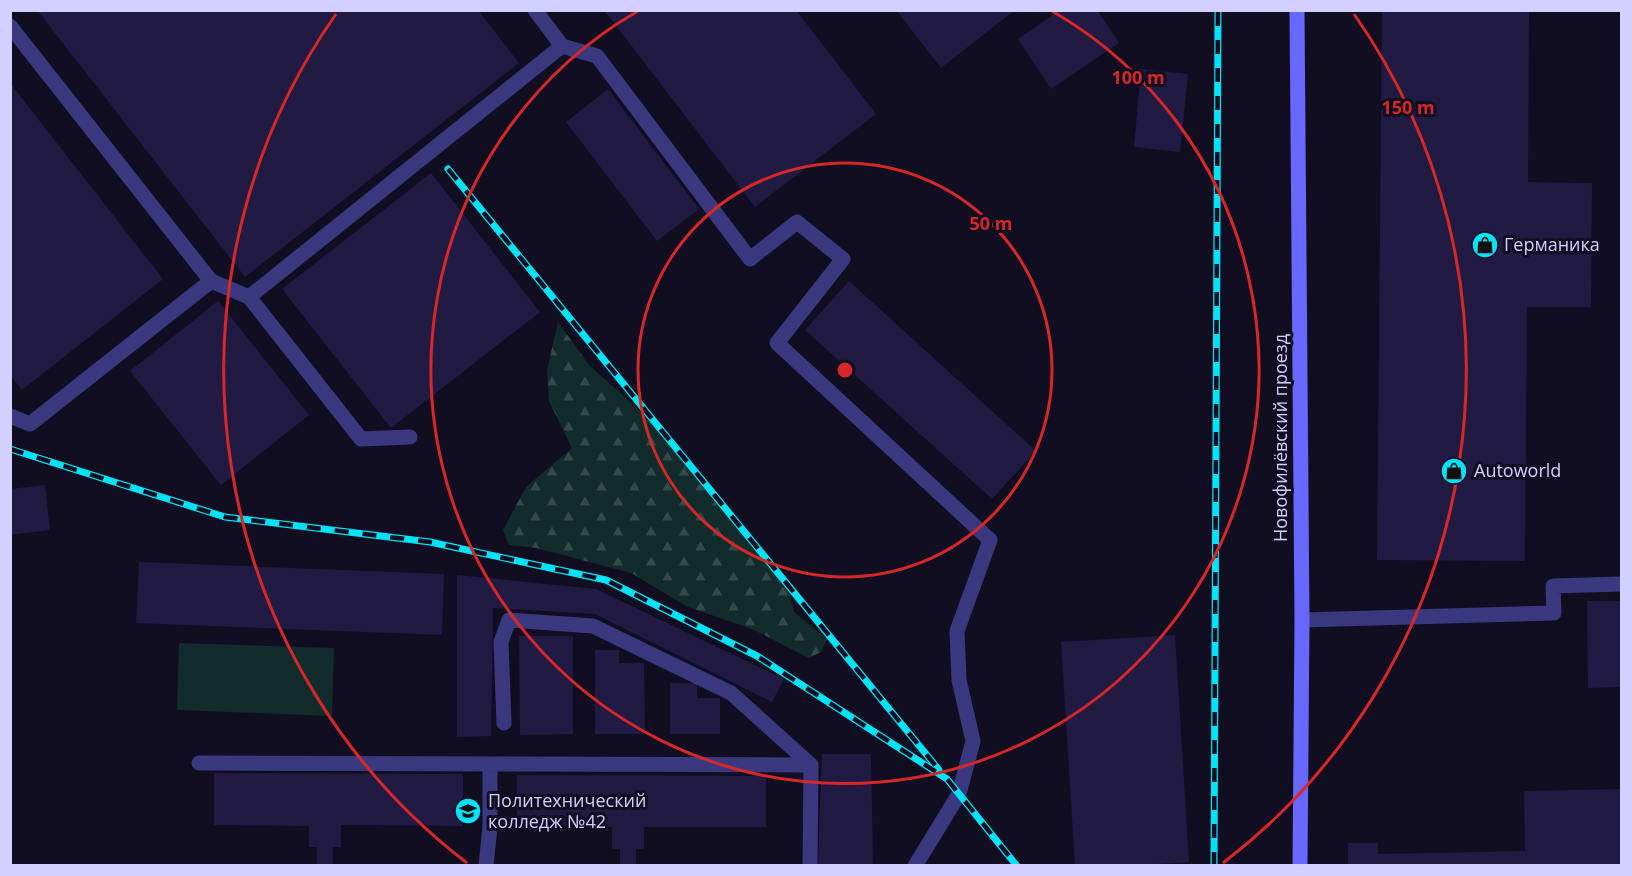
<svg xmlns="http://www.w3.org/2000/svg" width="1632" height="876" font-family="'Open Sans',sans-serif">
<defs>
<pattern id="forest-firs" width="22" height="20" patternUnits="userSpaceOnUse" patternTransform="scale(1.5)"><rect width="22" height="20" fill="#112c2a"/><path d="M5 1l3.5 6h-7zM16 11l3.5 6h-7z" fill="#334a4a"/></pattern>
</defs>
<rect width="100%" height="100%" fill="#110e22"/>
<!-- forest -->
<path fill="url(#forest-firs)" d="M558,322L589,365L646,416L706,491L771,561L787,583L794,612L827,639L821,652L809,658L752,629L688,607L631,573L536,548L509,545L503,530L526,487L572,448L549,401L547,370Z"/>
<!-- garden -->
<path fill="#112c2a" d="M179,643L334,648L332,716L177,710Z"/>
<!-- building -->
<path fill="#211a43" d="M37,10H478L519,63L245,277Z
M604,10H796L876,114L755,207Z
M896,10H1015L941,68Z
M1060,10H1097L1119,43L1051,89L1018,39Z
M1382,10L1529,11L1528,182L1592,183L1591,307H1527L1525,561L1377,560Z
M1141,69L1188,74L1180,152L1134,147Z
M10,83L163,279L22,390L10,375Z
M608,89L699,209L657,241L566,122Z
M431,173L540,312L391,428L282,289Z
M849,281L1036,451L992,499L805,330Z
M218,301L309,415L221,485L130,371Z
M45,485L50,530L10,535V489Z
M139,562L444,574L442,635L136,623Z
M457,575L596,589L784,679L772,702L595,614L493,608L491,736L457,737Z
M1587,601H1622V687L1588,688Z
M1175,635L1189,862L1126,866H1075L1061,642Z
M519,636H573V734L520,735Z
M595,650H619V663H644L645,734H595Z
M670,683H697V698H720V734H670Z
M822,754H871L873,866H818Z
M214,773L463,774V826L341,825V847H333V866H317V847H309V826L214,825Z
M517,775L766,776V827H644V849H636V866H620V849H612V827H517Z
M1622,789V866H1348V843H1378V854L1525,851L1524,791Z"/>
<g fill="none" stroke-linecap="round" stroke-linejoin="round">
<!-- lane -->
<path stroke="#3a3980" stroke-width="15" d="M10,26L211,281L30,424L10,416
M562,46L597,56L750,259L797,222L843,259L777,343L990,540L957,631L959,680L973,741L959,794L915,866
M211,281L249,297
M410,437L361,439L249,297L562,46L535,10
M1302,620L1554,613L1553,586L1622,584
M504,723L501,642L509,620L593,626L731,693L811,765L810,866
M199,763L811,765
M486,866L490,827V764"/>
<!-- secondary -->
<path stroke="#6867fe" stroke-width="15" d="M1297,10L1302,620L1300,866"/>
<defs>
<path id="rail" d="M448,169L939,770
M10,449L225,517L430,542L606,580L757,656L947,779L1017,866
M1214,866L1218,10"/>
</defs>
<!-- rail casing -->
<use href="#rail" stroke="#02e3f7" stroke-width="7"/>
<!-- rail -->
<use href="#rail" stroke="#110e22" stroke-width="4.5" stroke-dasharray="14" stroke-linecap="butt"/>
</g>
<!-- distance rings -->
<g fill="none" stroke="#d62828" stroke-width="3">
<circle cx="845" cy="370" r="207"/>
<path d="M1052 11A414 414 0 1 1 638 11"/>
<path d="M467 863A621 621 0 0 1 336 14M1354 14A621 621 0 0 1 1223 863"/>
</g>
<!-- icons -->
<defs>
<symbol id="shop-disc" viewBox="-11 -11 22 22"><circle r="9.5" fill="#02e3f7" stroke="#110e22"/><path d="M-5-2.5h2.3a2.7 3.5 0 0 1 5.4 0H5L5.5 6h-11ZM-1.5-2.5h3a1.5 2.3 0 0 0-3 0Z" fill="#111"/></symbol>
<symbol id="university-disc" viewBox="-11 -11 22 22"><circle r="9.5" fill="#02e3f7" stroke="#110e22"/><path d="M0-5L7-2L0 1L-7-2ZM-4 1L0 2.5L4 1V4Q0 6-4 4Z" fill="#111"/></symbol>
</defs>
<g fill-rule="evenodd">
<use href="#shop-disc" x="1470" y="230" width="30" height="30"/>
<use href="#shop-disc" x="1439" y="456" width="30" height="30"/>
<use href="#university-disc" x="453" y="796" width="30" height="30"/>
</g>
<g text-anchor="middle" stroke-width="6" stroke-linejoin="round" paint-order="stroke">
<!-- poi labels -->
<g font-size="18" fill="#d3cfff" stroke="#110e22" text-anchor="start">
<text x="1504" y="251">Германика</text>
<text x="1474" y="477">Autoworld</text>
<text x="488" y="807">Политехнический<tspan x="488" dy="21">колледж №42</tspan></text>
</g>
<!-- street labels -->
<g font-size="18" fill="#d3cfff" stroke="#110e22">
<text transform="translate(1281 438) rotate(-90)" y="6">Новофилёвский проезд</text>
</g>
</g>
<circle cx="845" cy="370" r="9" fill="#d62828" stroke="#110e22" stroke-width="3"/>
<g font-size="18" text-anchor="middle" font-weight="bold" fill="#d62828" stroke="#110e22" stroke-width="6" stroke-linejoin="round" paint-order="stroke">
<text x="1138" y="84">100 m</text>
<text x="1408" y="114">150 m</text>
<text x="991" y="230">50 m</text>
</g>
<!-- border -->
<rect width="1632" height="876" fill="none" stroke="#d3cfff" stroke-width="24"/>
</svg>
